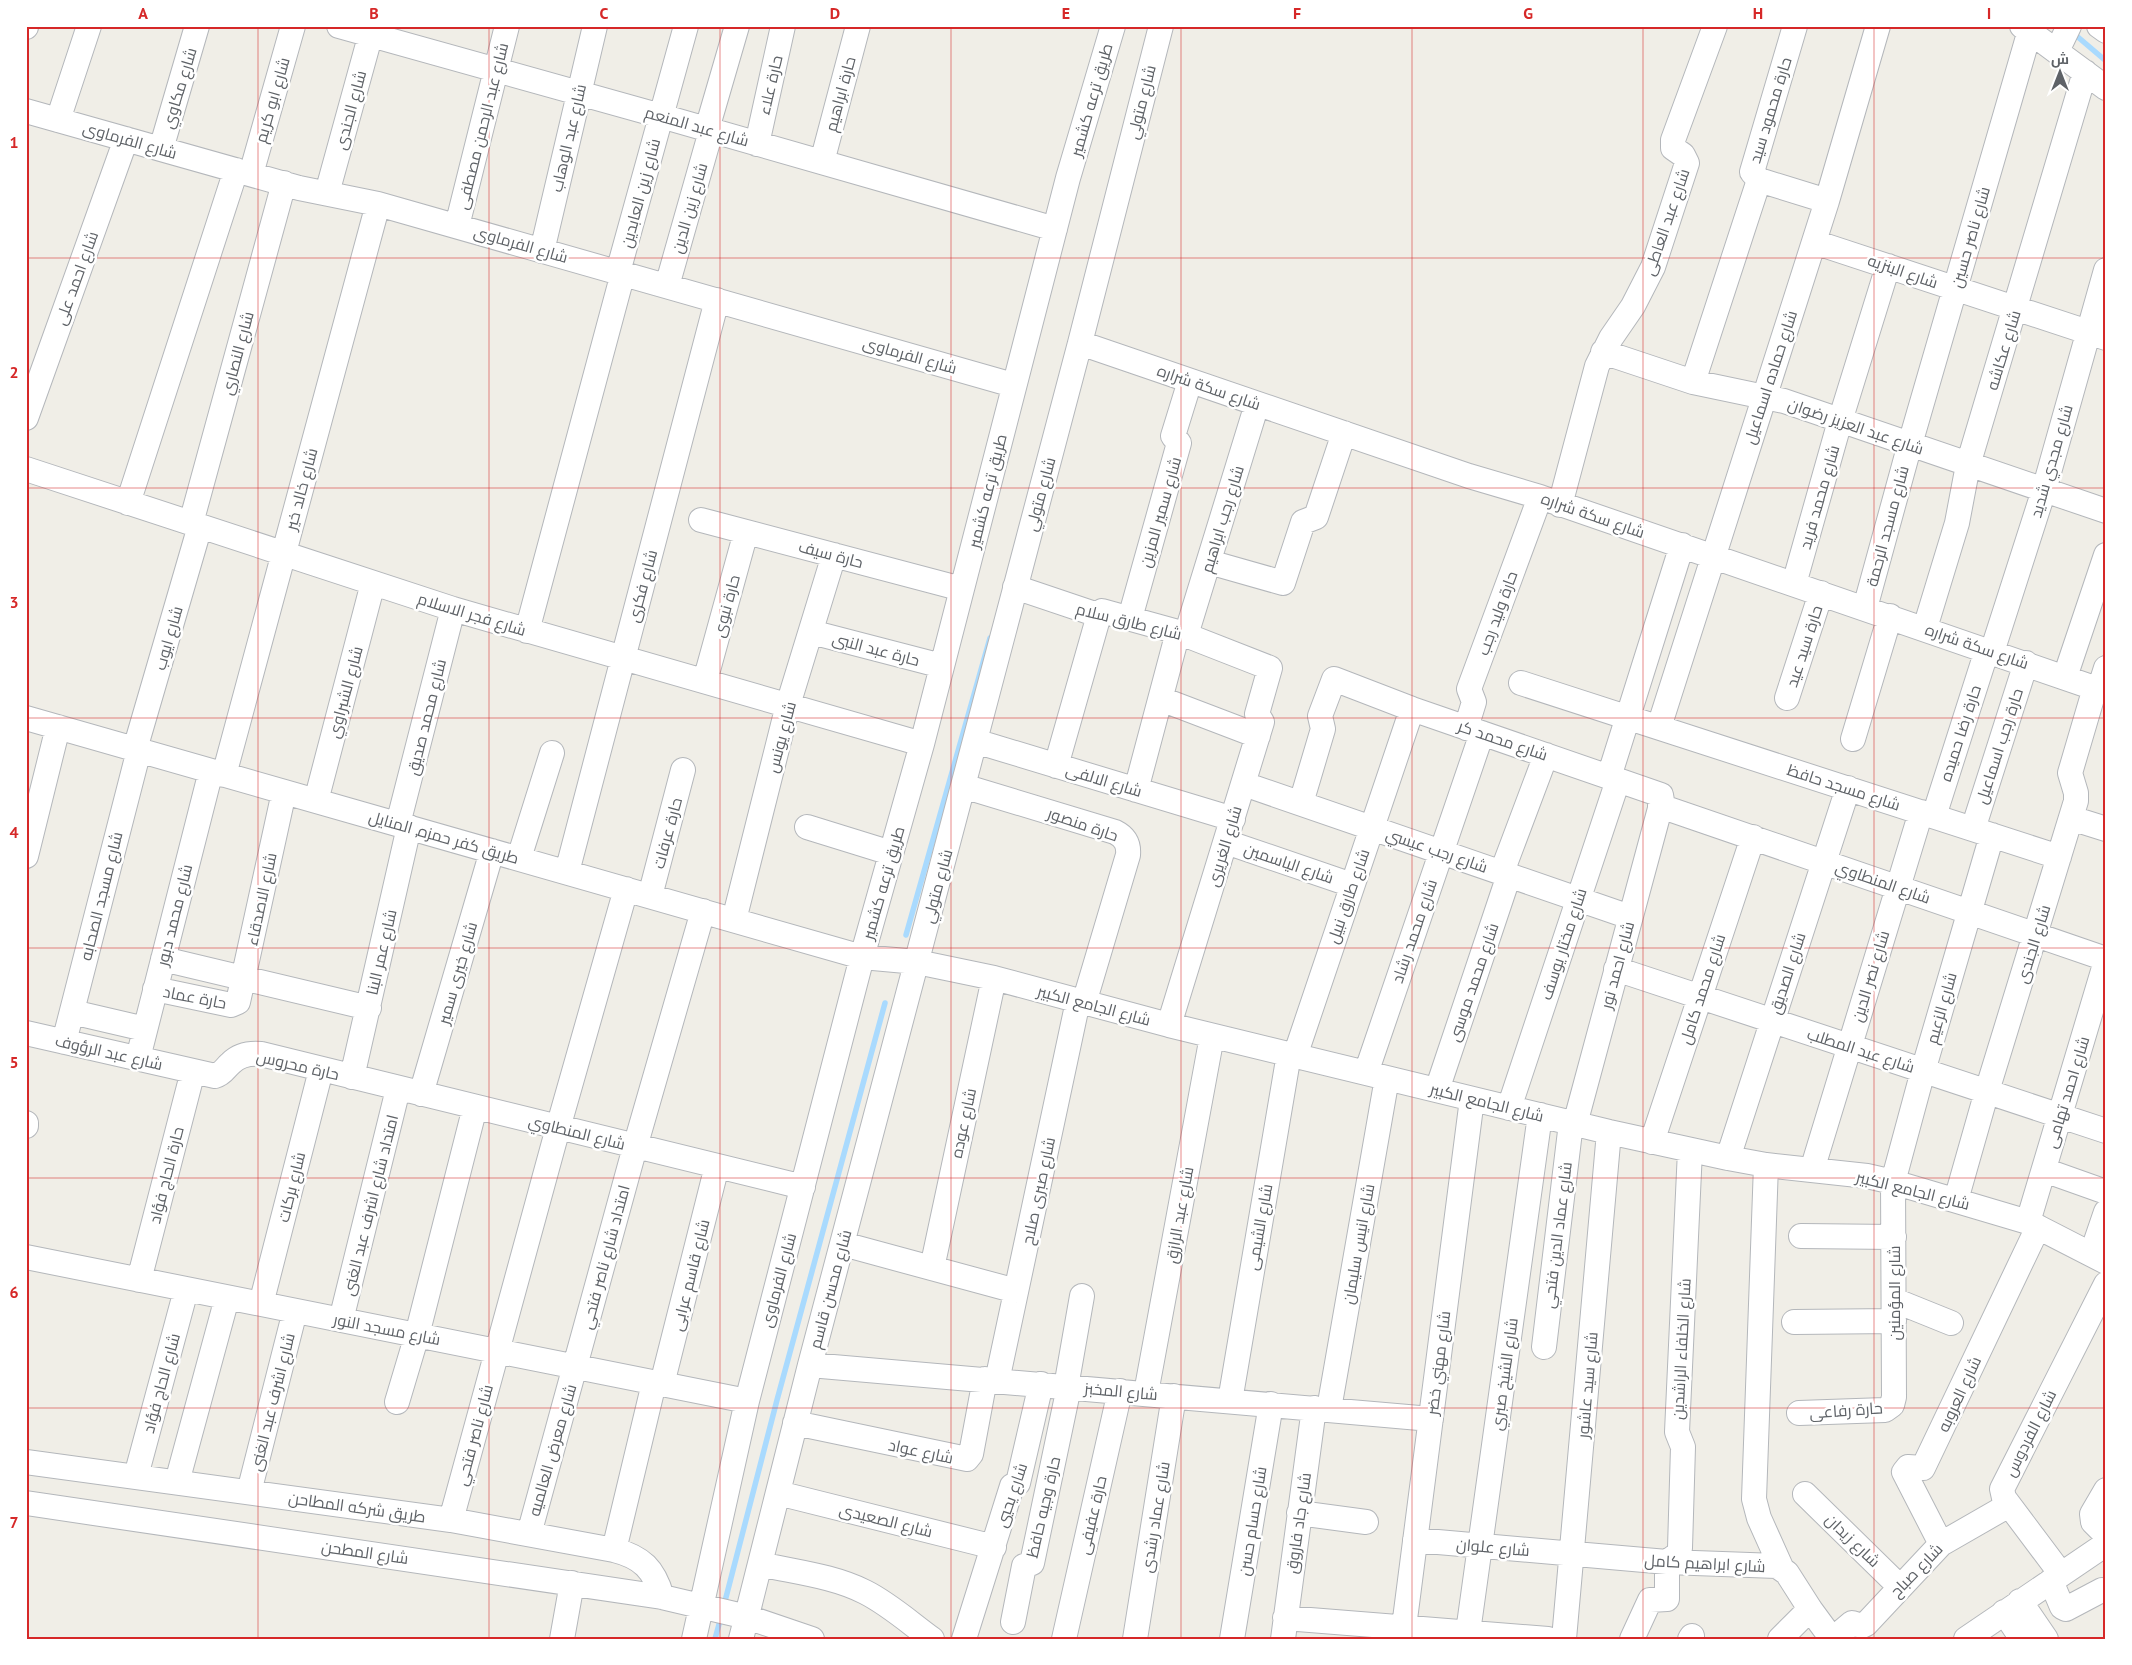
<svg xmlns="http://www.w3.org/2000/svg" width="2132" height="1665" font-family="'PT Sans',Cairo,sans-serif">
<rect width="100%" height="100%" fill="#f0eee7"/>
<g fill="none" stroke-linecap="round" stroke-linejoin="round">
<!-- stream -->
<path stroke="#a9dafe" stroke-width="5.5" d="M2072,32L2106,61
M906,935L990,638
M724,1605L777,1400L885,1003
M715,1639L721,1617"/>
<defs>
<path id="minor" d="M339,26L661,116L1055,229
M1795,26L1752,172L1759,180L1827,201
M2022,26L2106,88
M2099,26L2106,31
M26,27V26
M2057,51L2069,26
M26,111L299,188L378,204L1013,385
M58,120L89,26
M707,129L737,26
M757,144L783,26
M161,149L197,26
M822,162L858,26
M251,174L293,26
M327,193L373,26
M457,226L507,26
M1814,242L2106,338
M542,251L595,26
M618,272L686,26
M667,286L711,131
M1080,343L1469,476L1540,497L2106,692
M1603,352L1693,382L1784,401L2106,511
M1693,382L1759,180
M26,418L126,139
M26,469L453,609L922,744
M128,503L236,170
M1560,505L1597,366L1611,338L1633,306L1653,267L1687,163L1683,155L1673,148V140L1715,26
M701,520L962,589
M191,523L284,183
M1209,562L1283,583L1303,522L1316,517L1344,433
M1794,584L1840,421L1888,266
M1015,587L1098,615L1102,611L1178,632L1270,668L1257,714L1262,722L1169,1025
M1865,608L1910,444L2030,30
M1130,618L1179,443L1173,436L1190,381
M1925,628L1957,523L1968,465L2085,72
M527,631L623,273
M811,632L942,666
M1186,635L1257,404
M1992,652L2044,490L2106,270
M2065,677L2106,555
M705,681L746,532
M1521,683L2059,857
M2099,690L2106,668
M1787,698L1821,593
M1161,699L1258,736
M26,718L862,957L917,962L994,978L1169,1025L1609,1132L1728,1158L1766,1165L1867,1176L1893,1182L2028,1222L2106,1262
M1659,727L1827,201L1878,26
M1466,728L1474,702L1469,689L1540,497
M1853,739L1890,616
M975,741L1233,819
M135,749L200,526
M1056,766L1099,615
M224,775L378,204
M1609,777L1682,545
M1244,784L1630,917
M963,786L1115,832C1125,837 1129,844 1128,855L1084,1003
M1136,790L1178,632
M316,801L373,583
M1301,803L1323,729L1320,716L1334,679L1412,709L1661,795L1662,801L1575,1124
M1660,806L2106,959
M1934,816L1987,650
M2071,818L2106,829
M398,824L453,609
M807,827L891,853
M1973,829L2026,663
M1226,842L1352,885
M26,856L58,727
M519,858L552,753
M567,872L717,300
M1502,872L1546,755
M650,896L683,770
M734,920L788,705L834,555
M163,959L369,1008
M1616,969L2106,1131
M155,989L231,1005L238,1002L284,792
M72,1012L145,1029
M26,1033L215,1076C223,1074 225,1068 231,1063C239,1055 250,1053 261,1054L803,1187
M64,1042L139,750
M1295,1056L1412,709
M138,1058L211,771
M1366,1073L1482,733
M352,1077L409,827
M1437,1090L1509,875
M421,1094L492,851
M1509,1108L1618,780
M26,1123V1126
M1652,1142L1753,837
M1728,1158L1848,788
M1766,1165L1754,1499L1759,1518L1781,1567
M1812,1170L1921,812
M2044,1170L2106,1192
M1956,1200L1987,1091L2076,801V793L2070,773L2095,688
M2028,1222L2106,961
M1801,1236L1894,1237
M843,1244L1016,1291
M2092,1253L2106,1212
M26,1257L747,1401
M932,1268L994,978
M139,1280L193,1071
M1894,1300L1951,1323
M261,1304L321,1070
M341,1320L398,1089
M1794,1322L1894,1321
M1544,1347L1571,1123
M810,1365L1431,1419
M997,1381L1078,1001
M662,1384L717,1166
M1066,1387L1082,1296
M1146,1393L1212,1036
M1230,1401L1289,1054
M397,1402L417,1335L475,1107
M1329,1409L1387,1078
M1799,1413L1885,1410L1892,1405L1894,1397L1893,1182L1923,1071L1992,835
M795,1423L967,1459L971,1454L985,1379
M26,1462L451,1520L614,1550C642,1557 654,1569 662,1597
M136,1476L186,1290
M177,1482L227,1298
M2106,1490L2092,1514L2093,1522L2106,1535
M249,1492L295,1311
M778,1493L994,1547
M1805,1494L1900,1587
M26,1503L662,1597L747,1617L812,1639
M1299,1513L1366,1522
M451,1520L558,1128L626,889
M529,1534L635,1147L703,911
M1415,1540L1667,1562L1777,1566L1787,1573L1810,1609L1832,1639
M1941,1544L1904,1472L1908,1467L1923,1468L2038,1227
M614,1550L654,1383
M760,1564C795,1572 834,1576 865,1592C889,1604 910,1623 932,1639
M2061,1574L2004,1498L2002,1489L2106,1284
M2051,1581L2062,1607L2066,1609L2102,1590
M2020,1601L2046,1639
M2004,1612L2022,1639
M1285,1618L1548,1639
M1013,1622L1024,1566L1032,1563L1069,1387
M1404,1627L1472,1099
M1468,1632L1540,1115
M562,1639L572,1583
M694,1639L747,1401L862,957L922,744L1068,178L1113,26
M741,1639L810,1365L1080,343L1161,26
M964,1639L1012,1486L1018,1483L1041,1384
M1064,1639L1120,1391
M1135,1639L1174,1396
M1232,1639L1271,1404
M1283,1639L1314,1408
M1564,1639L1609,1132
M1632,1639L1650,1600L1667,1599V1562L1678,1554L1680,1548L1683,1447L1677,1432L1690,1150
M1690,1639L1692,1636
M1780,1639L1810,1609
M1833,1639L1852,1623L1862,1626L1866,1624L1941,1544L2009,1505
M1966,1639L2106,1544"/>
</defs>
<!-- minor casing -->
<use href="#minor" stroke="#b4b7bb" stroke-width="26"/>
<!-- minor -->
<use href="#minor" stroke="#fff" stroke-width="24"/>
</g>
<!-- grid -->
<path fill="none" stroke="#d62828" stroke-width="1" stroke-opacity="0.55" d="M258,26V1639M489,26V1639M720,26V1639M951,26V1639M1181,26V1639M1412,26V1639M1643,26V1639M1874,26V1639M26,258H2106M26,488H2106M26,718H2106M26,948H2106M26,1178H2106M26,1408H2106"/>
<g text-anchor="middle" stroke-width="5" stroke-linejoin="round" paint-order="stroke">
<!-- street labels -->
<g font-size="16" fill="#5e6267" stroke="#fff">
<text transform="translate(770 85) rotate(-77)" y="6">حارة علاء</text>
<text transform="translate(179 88) rotate(-73)" y="6">شارع مكاوي</text>
<text transform="translate(840 94) rotate(-75)" y="6">حارة ابراهيم</text>
<text transform="translate(272 100) rotate(-74)" y="6">شارع ابو كريم</text>
<text transform="translate(1091 100) rotate(-74)" y="6">طريق ترعه كشمير</text>
<text transform="translate(1141 102) rotate(-76)" y="6">شارع متولي</text>
<text transform="translate(350 110) rotate(-75)" y="6">شارع الجندى</text>
<text transform="translate(1770 110) rotate(-73)" y="6">حارة محمود سيد</text>
<text transform="translate(482 126) rotate(-76)" y="6">شارع عبد الرحمن مصطفى</text>
<text transform="translate(697 126) rotate(16)" y="6">شارع عبد المنعم</text>
<text transform="translate(568 138) rotate(-77)" y="6">شارع عبد الوهاب</text>
<text transform="translate(130 140) rotate(16)" y="6">شارع الفرماوى</text>
<text transform="translate(640 193) rotate(-75)" y="6">شارع زين العابدين</text>
<text transform="translate(689 208) rotate(-74)" y="6">شارع زين الدين</text>
<text transform="translate(1666 222) rotate(-71)" y="6">شارع عبد العاطى</text>
<text transform="translate(1970 237) rotate(-74)" y="6">شارع ناصر حسين</text>
<text transform="translate(521 244) rotate(16)" y="6">شارع الفرماوى</text>
<text transform="translate(1903 271) rotate(19)" y="6">شارع البنزيه</text>
<text transform="translate(76 278) rotate(-70)" y="6">شارع احمد على</text>
<text transform="translate(2003 350) rotate(-73)" y="6">شارع عكاشه</text>
<text transform="translate(237 353) rotate(-75)" y="6">شارع النصاري</text>
<text transform="translate(910 355) rotate(16)" y="6">شارع الفرماوى</text>
<text transform="translate(1770 377) rotate(-72)" y="6">شارع حماده اسماعيل</text>
<text transform="translate(1209 387) rotate(19)" y="6">شارع سكة شراره</text>
<text transform="translate(1856 426) rotate(19)" y="6">شارع عبد العزيز رضوان</text>
<text transform="translate(2051 461) rotate(-74)" y="6">شارع مجدي شديد</text>
<text transform="translate(301 489) rotate(-75)" y="6">شارع خالد خير</text>
<text transform="translate(987 491) rotate(-76)" y="6">طريق ترعه كشمير</text>
<text transform="translate(1040 494) rotate(-75)" y="6">شارع متولي</text>
<text transform="translate(1819 497) rotate(-74)" y="6">شارع محمد فريد</text>
<text transform="translate(1160 512) rotate(-74)" y="6">شارع سمير المزين</text>
<text transform="translate(1593 515) rotate(19)" y="6">شارع سكة شراره</text>
<text transform="translate(1222 519) rotate(-73)" y="6">شارع رجب ابراهيم</text>
<text transform="translate(1887 526) rotate(-75)" y="6">شارع مسجد الرحمة</text>
<text transform="translate(831 554) rotate(15)" y="6">حارة سيف</text>
<text transform="translate(642 586) rotate(-75)" y="6">شارع فكرى</text>
<text transform="translate(726 606) rotate(-75)" y="6">حارة نبوى</text>
<text transform="translate(1497 613) rotate(-70)" y="6">حارة وليد رجب</text>
<text transform="translate(472 614) rotate(17)" y="6">شارع فجر الاسلام</text>
<text transform="translate(1129 621) rotate(14)" y="6">شارع طارق سلام</text>
<text transform="translate(168 638) rotate(-74)" y="6">شارع ايوب</text>
<text transform="translate(1804 646) rotate(-72)" y="6">حارة سيد عيد</text>
<text transform="translate(1977 646) rotate(19)" y="6">شارع سكة شراره</text>
<text transform="translate(876 649) rotate(15)" y="6">حارة عبد النبى</text>
<text transform="translate(345 692) rotate(-75)" y="6">شارع الشبراوي</text>
<text transform="translate(426 717) rotate(-76)" y="6">شارع محمد صديق</text>
<text transform="translate(1960 733) rotate(-72)" y="6">حارة رضا حميده</text>
<text transform="translate(781 737) rotate(-75)" y="6">شارع يونس</text>
<text transform="translate(1503 740) rotate(19)" y="6">شارع محمد كر</text>
<text transform="translate(1999 746) rotate(-72)" y="6">حارة رجب اسماعيل</text>
<text transform="translate(1104 780) rotate(17)" y="6">شارع الالفى</text>
<text transform="translate(1844 787) rotate(18)" y="6">شارع مسجد حافظ</text>
<text transform="translate(1083 824) rotate(19)" y="6">حارة منصور</text>
<text transform="translate(667 833) rotate(-75)" y="6">حارة عرفات</text>
<text transform="translate(444 837) rotate(16)" y="6">طريق كفر حمزه, المنايل</text>
<text transform="translate(1224 846) rotate(-73)" y="6">شارع الغريرى</text>
<text transform="translate(1437 850) rotate(19)" y="6">شارع رجب عيسي</text>
<text transform="translate(1289 863) rotate(19)" y="6">شارع الياسمين</text>
<text transform="translate(1883 882) rotate(19)" y="6">شارع المنطاوي</text>
<text transform="translate(883 883) rotate(-74)" y="6">طريق ترعه كشمير</text>
<text transform="translate(937 886) rotate(-75)" y="6">شارع متولي</text>
<text transform="translate(101 896) rotate(-76)" y="6">شارع مسجد الصحابه</text>
<text transform="translate(1348 896) rotate(-71)" y="6">شارع طارق نبيل</text>
<text transform="translate(261 899) rotate(-78)" y="6">شارع الاصدقاء</text>
<text transform="translate(174 915) rotate(-76)" y="6">شارع محمد دبور</text>
<text transform="translate(1414 931) rotate(-71)" y="6">شارع محمد رشاد</text>
<text transform="translate(1563 944) rotate(-72)" y="6">شارع مختار يوسف</text>
<text transform="translate(2033 944) rotate(-73)" y="6">شارع الجندى</text>
<text transform="translate(381 952) rotate(-77)" y="6">شارع عمر البنا</text>
<text transform="translate(1617 965) rotate(-75)" y="6">شارع احمد نور</text>
<text transform="translate(457 973) rotate(-74)" y="6">شارع خيرى سمير</text>
<text transform="translate(1787 973) rotate(-72)" y="6">شارع الصديق</text>
<text transform="translate(1870 976) rotate(-73)" y="6">شارع نصر الدين</text>
<text transform="translate(1473 982) rotate(-71)" y="6">شارع محمد موسى</text>
<text transform="translate(1702 989) rotate(-72)" y="6">شارع محمد كامل</text>
<text transform="translate(195 997) rotate(11)" y="6">حارة عماد</text>
<text transform="translate(1094 1005) rotate(15)" y="6">شارع الجامع الكبير</text>
<text transform="translate(1941 1008) rotate(-74)" y="6">شارع الزعيم</text>
<text transform="translate(1861 1050) rotate(18)" y="6">شارع عبد المطلب</text>
<text transform="translate(109 1052) rotate(13)" y="6">شارع عبد الرؤوف</text>
<text transform="translate(298 1065) rotate(13)" y="6">حارة محروس</text>
<text transform="translate(2067 1092) rotate(-73)" y="6">شارع احمد تهامى</text>
<text transform="translate(1487 1102) rotate(14)" y="6">شارع الجامع الكبير</text>
<text transform="translate(963 1123) rotate(-78)" y="6">شارع عوده</text>
<text transform="translate(577 1132) rotate(14)" y="6">شارع المنطاوي</text>
<text transform="translate(166 1175) rotate(-76)" y="6">حارة الحاج فؤاد</text>
<text transform="translate(291 1187) rotate(-76)" y="6">شارع بركات</text>
<text transform="translate(1913 1190) rotate(14)" y="6">شارع الجامع الكبير</text>
<text transform="translate(1038 1191) rotate(-78)" y="6">شارع صبرى صلاح</text>
<text transform="translate(370 1205) rotate(-76)" y="6">امتداد شارع اشرف عبد الغنى</text>
<text transform="translate(1179 1215) rotate(-80)" y="6">شارع عبد الرازق</text>
<text transform="translate(1259 1227) rotate(-80)" y="6">شارع الشيمى</text>
<text transform="translate(1557 1235) rotate(-83)" y="6">شارع عماد الدين فتحي</text>
<text transform="translate(1358 1244) rotate(-80)" y="6">شارع انيس سليمان</text>
<text transform="translate(605 1257) rotate(-75)" y="6">امتداد شارع ناصر فتحي</text>
<text transform="translate(690 1275) rotate(-76)" y="6">شارع قاسم عرابى</text>
<text transform="translate(778 1280) rotate(-75)" y="6">شارع الفرماوى</text>
<text transform="translate(830 1289) rotate(-75)" y="6">شارع محسن قاسم</text>
<text transform="translate(1894 1293) rotate(-90)" y="6">شارع المؤمنين</text>
<text transform="translate(387 1329) rotate(11)" y="6">شارع مسجد النور</text>
<text transform="translate(1681 1349) rotate(-87)" y="6">شارع الخلفاء الراشدين</text>
<text transform="translate(1438 1363) rotate(-83)" y="6">شارع مهني خضر</text>
<text transform="translate(1504 1374) rotate(-82)" y="6">شارع الشيخ صبري</text>
<text transform="translate(161 1383) rotate(-75)" y="6">شارع الحاج فؤاد</text>
<text transform="translate(1587 1385) rotate(-85)" y="6">شارع سيد عاشور</text>
<text transform="translate(1121 1391) rotate(5)" y="6">شارع المخبز</text>
<text transform="translate(1959 1394) rotate(-65)" y="6">شارع العروبه</text>
<text transform="translate(272 1402) rotate(-76)" y="6">شارع اشرف عبد الغنى</text>
<text transform="translate(1846 1410) rotate(-4)" y="6">حارة رفاعى</text>
<text transform="translate(2030 1433) rotate(-63)" y="6">شارع الفردوس</text>
<text transform="translate(474 1435) rotate(-75)" y="6">شارع ناصر فتحي</text>
<text transform="translate(552 1450) rotate(-74)" y="6">شارع معرض العالميه</text>
<text transform="translate(921 1451) rotate(12)" y="6">شارع عواد</text>
<text transform="translate(1011 1495) rotate(-71)" y="6">شارع يحيي</text>
<text transform="translate(357 1507) rotate(8)" y="6">طريق شركه المطاحن</text>
<text transform="translate(1043 1507) rotate(-77)" y="6">حارة وجيه حافظ</text>
<text transform="translate(1092 1515) rotate(-77)" y="6">حارة عفيفى</text>
<text transform="translate(1155 1517) rotate(-81)" y="6">شارع عماد رشدى</text>
<text transform="translate(886 1520) rotate(14)" y="6">شارع الصعيدى</text>
<text transform="translate(1252 1521) rotate(-81)" y="6">شارع حسام حسن</text>
<text transform="translate(1298 1523) rotate(-82)" y="6">شارع جاد فاروق</text>
<text transform="translate(1853 1540) rotate(44)" y="6">شارع زيدان</text>
<text transform="translate(1493 1547) rotate(5)" y="6">شارع علوان</text>
<text transform="translate(365 1552) rotate(8)" y="6">شارع المطحن</text>
<text transform="translate(1705 1563) rotate(3)" y="6">شارع ابراهيم كامل</text>
<text transform="translate(1916 1570) rotate(-46)" y="6">شارع صباح</text>
</g>
</g>
<!-- border -->
<rect width="2132" height="1665" fill="none" stroke="#ffffff" stroke-width="55"/>
<!-- north arrow -->
<g transform="translate(2060 72)" stroke="#ffffff" stroke-width="4" paint-order="stroke">
<path d="M0-4L9 19L0 12L-9 19Z" fill="#5e6267"/>
<text y="-8" font-size="14" font-weight="bold" text-anchor="middle" fill="#5e6267">ش</text>
</g>
<rect x="28" y="28" width="2076" height="1610" fill="none" stroke="#d62828" stroke-width="2"/>
<g font-size="16" text-anchor="middle" font-weight="bold" fill="#d62828">
<text x="143" y="19">A</text>
<text x="374" y="19">B</text>
<text x="604" y="19">C</text>
<text x="835" y="19">D</text>
<text x="1066" y="19">E</text>
<text x="1297" y="19">F</text>
<text x="1528" y="19">G</text>
<text x="1758" y="19">H</text>
<text x="1989" y="19">I</text>
<text x="14" y="148">1</text>
<text x="14" y="378">2</text>
<text x="14" y="608">3</text>
<text x="14" y="838">4</text>
<text x="14" y="1068">5</text>
<text x="14" y="1298">6</text>
<text x="14" y="1528">7</text>
</g>
</svg>
